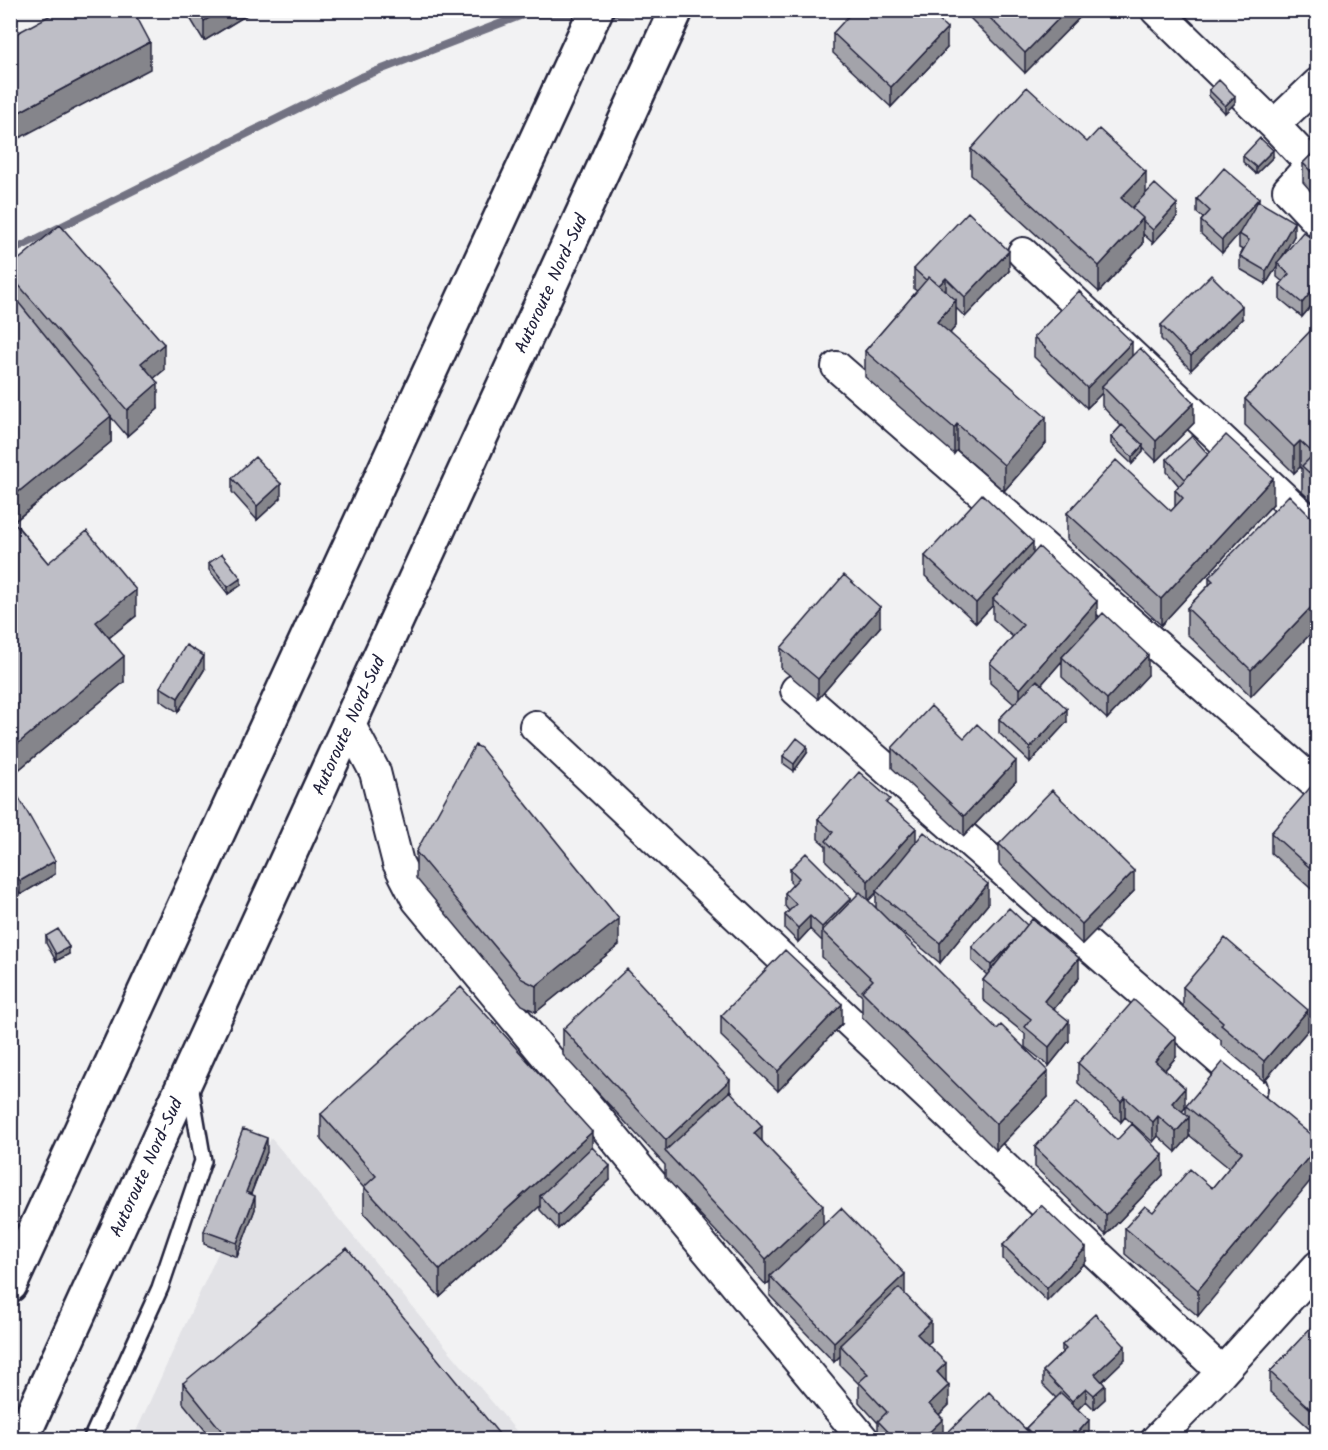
<svg xmlns="http://www.w3.org/2000/svg" width="1328" height="1450" font-family="Kalam,sans-serif">
<rect width="100%" height="100%" fill="#f2f2f3"/>
<filter id="ink" filterUnits="userSpaceOnUse"><feTurbulence type="fractalNoise" baseFrequency=".0167" numOctaves="2"/><feDisplacementMap in="SourceGraphic" scale="12" xChannelSelector="R" yChannelSelector="G"/><feConvolveMatrix kernelMatrix="1 2 1 2 8 2 1 2 1" color-interpolation-filters="sRGB"/></filter>
<g filter="url(#ink)">
<!-- built -->
<path fill="#e2e2e6" d="M271,1138L523,1439L132,1440Z"/>
<g fill="none" stroke-linecap="round" stroke-linejoin="round">
<!-- stream -->
<path stroke="#727282" stroke-width="8" d="M681,12L830,10
M603,13L668,12
M10,252L359,78L525,14L587,13"/>
<defs>
<path id="service" d="M91,1440L160,1288L203,1161L190,1085"/>
<path id="minor" d="M1156,10L1274,125L1309,162V167L1288,190L1318,222
M1274,125L1318,83
M1023,253L1318,530
M837,367L1318,786
M796,690L1252,1088
M349,723L375,772L398,863L417,900L864,1440
M535,726L1222,1372
M1156,1440L1222,1372L1318,1266"/>
<g id="motorway">
<path d="M10,1285L596,10"/>
<path id="s1" d="M21,1440L676,10"/>
</g>
</defs>
<!-- service casing -->
<use href="#service" stroke="#22223b" stroke-width="20"/>
<!-- minor casing -->
<use href="#minor" stroke="#22223b" stroke-width="34"/>
<!-- motorway casing -->
<use href="#motorway" stroke="#22223b" stroke-width="38"/>
<!-- service -->
<use href="#service" stroke="#fff" stroke-width="15"/>
<!-- minor -->
<use href="#minor" stroke="#fff" stroke-width="30"/>
<!-- motorway -->
<use href="#motorway" stroke="#fff" stroke-width="33"/>
</g>
<!-- wall -->
<path fill="#a3a3aa" stroke="#22223b" stroke-width="1.5" fill-rule="evenodd" d="M190,10H255L204,41L190,18Z
M962,10H1087L1025,73Z
M833,33L947,48L891,107L833,53Z
M1317,79V126L1316,125V105L1317,104L1315,101V81Z
M1209,90L1235,103L1225,113L1209,96Z
M1087,142L1146,194L1177,217L1153,243L1143,234V244L1099,292L971,175V149Z
M1317,149V198L1303,182V163Z
M1243,156L1273,157L1256,174L1243,162Z
M1197,199L1259,202L1294,236L1282,257L1317,243V308V299L1302,317L1280,299V285L1283,282L1277,277V266L1266,284L1240,269V256L1243,250L1239,248V234L1240,232L1222,253L1201,234V221L1203,218L1197,213Z
M10,267L164,370L154,378L158,409L127,436L111,417V442L14,522L48,563L136,616L109,638L124,682L10,777Z
M914,269L1009,271L965,317L956,308V326L950,333L1046,443L1004,491L957,450L954,454L865,377V351L917,291L914,289Z
M1242,319L1191,370L1161,339V325Z
M1317,324V506L1302,492V469L1300,467L1294,473L1245,425V399Z
M1034,337L1132,356L1194,423L1156,461L1143,448V452L1132,464L1111,444V437L1121,426L1102,406V393L1087,408L1034,357Z
M1208,454L1273,504L1161,625L1067,539V513L1171,511L1175,507V490L1179,486L1167,472V459Z
M232,478L281,498L257,520L232,492Z
M1317,523V627L1251,696L1187,634V608L1209,585V577Z
M1033,554L1097,620L1148,675L1107,719L1062,677V661L1042,684L1067,722L1030,762L999,733V719L1014,704L990,683V663L1013,637L993,619V605L976,623L925,576V556Z
M209,563L241,585L228,594L209,570Z
M880,627L818,699L781,668V648Z
M204,670L178,712L160,700V687Z
M964,738L1016,781L964,836L892,768V748Z
M807,753L794,771L783,763V756Z
M1317,786V894L1271,853V833Z
M10,803L55,874L20,895L10,878Z
M890,806L916,841L988,904L940,963L889,921L1048,1097L996,1150L862,1017V996L822,957V941L810,929L798,942L785,929V915L789,911L785,906V893L793,885L790,882V869L851,902L859,893L826,861V846L818,839V819ZM876,893V908L868,901Z
M999,844L1134,891L1082,944L999,864Z
M416,852L619,945L536,1012L522,1005L416,878Z
M46,936L69,954L56,961L46,943Z
M972,947L1079,978L1054,1009L1069,1041L1049,1066L1025,1047V1034L983,1000V980L987,975L972,961Z
M1183,987L1308,1030L1264,1081L1221,1045V1040L1183,1007Z
M721,1016L842,1024L778,1091L721,1036Z
M563,1029L730,1092L762,1141L823,1225L904,1294L931,1341L927,1344L946,1381L949,1405L939,1415L943,1437L1026,1430V1428L1056,1398L1043,1385V1371L1062,1353V1345L1125,1359L1102,1381L1105,1399L1094,1409L1086,1401L1078,1409L1089,1434L1084,1440H878V1423L859,1402V1384L840,1365V1356L834,1362L770,1296V1281L766,1285L665,1177V1165L563,1055Z
M1176,1057L1165,1070L1185,1108L1182,1111L1186,1115V1106L1317,1140L1198,1316L1125,1254V1228L1153,1212L1212,1188L1229,1168L1189,1135V1137L1176,1152L1158,1136L1153,1142L1125,1117L1121,1122L1078,1083V1063Z
M321,1114L592,1148L610,1180L558,1229L540,1210V1206L440,1297L364,1213V1188L321,1140Z
M1117,1140L1163,1175L1106,1235L1035,1167V1147Z
M267,1152L251,1194L255,1209L237,1257L204,1244V1231Z
M1003,1245L1086,1261L1047,1301L1003,1259Z
M1317,1306V1435L1270,1392V1372L1312,1327V1311Z
M183,1383L504,1440H213L183,1403Z"/>
<!-- shaded-wall -->
<path fill="#85858b" stroke="#22223b" stroke-width="1.5" d="M222,10H255L204,41V21Z
M1067,10H1087L1025,73V53Z
M947,28V48L891,107V87Z
M150,42V69L10,143V117Z
M1235,96V103L1225,113V106Z
M1273,150V157L1256,174V167Z
M1146,172V198L1133,212L1121,198Z
M1259,198V211L1222,253V240Z
M1177,204V217L1153,243V230Z
M1143,218V244L1099,292V266Z
M1294,222V236L1278,264L1277,263V266L1266,284V271Z
M1009,251V271L965,317V297Z
M946,278V298L936,288Z
M1317,285V299L1302,317V303Z
M956,300V326L937,348V322Z
M1242,306V319L1191,370V356Z
M1132,342V362L1102,386V393L1087,408V388Z
M164,344V370L141,389V363Z
M158,383V409L127,436V410Z
M1194,403V423L1156,461V441Z
M111,416V442L11,524V498Z
M1046,417V443L1004,491V465Z
M957,424V450L954,454V428Z
M1300,441V467L1294,473V447Z
M1143,445V452L1132,464V457Z
M1273,478V504L1161,625V599Z
M281,484V498L257,520V506Z
M1033,542V562L993,599V605L976,623V603Z
M241,578V585L228,594V587Z
M136,590V616L96,648V622Z
M1097,601V621L1062,657V661L1020,709V689Z
M1317,601V627L1251,696V670Z
M880,607V627L818,699V679Z
M1148,655V675L1107,719V699Z
M124,656V682L10,777V750Z
M204,656V670L178,712V698Z
M1067,709V722L1030,762V748Z
M807,746V753L794,771V764Z
M1016,761V781L964,836V816Z
M916,828V848L876,891V893L868,901V881Z
M55,861V874L20,895V881Z
M1134,871V891L1082,944V924Z
M988,884V904L940,963V943Z
M851,898V912L822,931V941V927Z
M810,916V929L798,942V928Z
M619,919V945L536,1012V986Z
M1028,926L991,979V965Z
M69,947V954L56,961V954Z
M1079,958V978L1044,1021V1001Z
M842,1004V1024L778,1091V1071Z
M1308,1010V1030L1264,1081V1061Z
M1069,1021V1041L1049,1066V1047Z
M1176,1037V1057L1155,1081V1061Z
M1048,1071V1097L996,1150V1124Z
M730,1080V1106L666,1152V1140Z
M1185,1088V1108L1172,1123V1103Z
M1125,1097V1117L1121,1122V1102Z
M1158,1116V1136L1153,1142V1122Z
M1189,1117V1137L1176,1152V1132Z
M762,1126V1152L754,1133Z
M592,1132V1158L540,1196V1206L440,1297V1270Z
M267,1138V1152L246,1206V1192Z
M1317,1147V1173L1198,1316V1290Z
M1163,1155V1175L1106,1235V1215Z
M610,1166V1180L558,1229V1216Z
M255,1196V1209L237,1257V1243Z
M823,1205V1231L770,1276V1281L766,1285V1259Z
M1086,1248V1261L1047,1301V1288Z
M905,1274V1294L840,1345V1356L834,1362V1342Z
M931,1321V1341L917,1354V1334Z
M1125,1346V1359L1095,1388V1374Z
M946,1363V1383L937,1372Z
M949,1385V1405L929,1424V1404Z
M1105,1385V1399L1094,1409V1395Z
M1086,1388V1401L1072,1415V1401Z
M943,1419V1439L942,1440H921Z
M1089,1420V1434L1084,1440H1071Z"/>
<!-- building -->
<path fill="#bebec6" stroke="#22223b" stroke-width="1.5" d="M60,10H133L150,42L10,117V37Z
M198,10H222L204,21Z
M854,10H928L947,28L891,87L833,33Z
M982,10H1067L1025,53Z
M1219,80L1235,96L1225,106L1209,90Z
M1027,87L1087,142L1099,129L1146,172L1121,198L1143,218L1099,266L971,149Z
M1260,138L1273,150L1256,167L1243,156Z
M1317,149V178L1303,163Z
M1224,168L1259,198L1222,240L1201,221L1210,211L1197,199Z
M1155,184L1177,204L1153,230L1143,221V218L1132,208Z
M1258,201L1294,222L1266,271L1240,256L1249,240L1239,234Z
M968,212L1009,251L965,297L946,278L939,285L929,277L926,280L914,269Z
M60,225L164,344L141,363L158,383L127,410L10,275V267Z
M1303,232L1317,243V285L1302,303L1280,285L1289,274L1277,263Z
M1211,275L1242,306L1191,356L1161,325Z
M929,277L956,300L937,322L1046,417L1004,465L957,424L954,428L865,351Z
M1079,291L1132,342L1087,388L1034,337Z
M10,292L111,416L11,498L10,497Z
M1317,324V480L1302,466L1314,454L1300,441L1294,447L1245,399Z
M1140,348L1194,403L1156,441L1102,386Z
M1122,425L1143,445L1132,457L1111,437Z
M1226,435L1273,478L1161,599L1067,513L1116,460L1171,511L1183,498L1175,490Z
M1192,436L1208,454L1185,479L1167,459Z
M255,457L281,484L257,506L232,478Z
M982,494L1033,542L976,603L925,556Z
M1289,495L1317,523V601L1251,670L1187,608L1213,581L1209,577Z
M10,518L48,563L87,531L136,590L96,622L124,656L10,750Z
M1039,547L1097,601L1020,689L990,663L1023,625L993,599Z
M222,554L241,578L228,587L209,563Z
M844,575L880,607L818,679L781,648Z
M1103,613L1148,655L1107,699L1062,657Z
M186,645L204,656L178,698L160,687Z
M1037,680L1067,709L1030,748L999,719Z
M931,706L964,738L977,724L1016,761L964,816L892,748Z
M797,738L807,746L794,764L783,756Z
M475,745L481,748L619,919L536,986L522,979L416,852Z
M859,772L890,799L886,803L916,828L868,881L826,841L833,832L818,819Z
M1314,783L1317,786V874L1271,833Z
M1052,790L1134,871L1082,924L999,844Z
M19,798L55,861L20,881L10,865V803Z
M924,832L988,884L940,943L876,891Z
M806,853L851,898L822,927L810,916L798,928L785,915L796,904L785,893L799,878L790,869Z
M860,892L997,1029L1001,1025L1048,1071L996,1124L862,991L873,980L822,931Z
M1009,908L1027,925L1017,938L991,965L972,947Z
M1032,919L1079,958L1044,1001L1069,1021L1049,1047L1025,1027L1031,1019L983,980Z
M58,929L69,947L56,954L46,936Z
M1225,938L1308,1010L1264,1061L1221,1025L1223,1022L1183,987Z
M785,950L842,1004L778,1071L721,1016Z
M627,969L730,1080L666,1140L563,1029Z
M461,987L592,1132L440,1270L364,1187L376,1176L321,1114Z
M1134,1000L1176,1037L1155,1061L1185,1088L1172,1103L1189,1117L1176,1132L1158,1116L1153,1122L1125,1097L1121,1102L1078,1063Z
M1223,1062L1317,1140V1147L1198,1290L1125,1228L1145,1206L1153,1212L1190,1169L1212,1188L1242,1152L1186,1106Z
M730,1091L762,1126L754,1133L823,1205L766,1259L665,1151Z
M1077,1102L1117,1140L1132,1124L1163,1155L1106,1215L1035,1147Z
M243,1129L267,1138L246,1192L255,1196L237,1243L204,1231Z
M592,1147L610,1166L558,1216L540,1196Z
M1041,1205L1086,1248L1047,1288L1003,1245Z
M841,1208L905,1274L834,1342L770,1276Z
M347,1248L504,1440H229L183,1383Z
M899,1288L931,1321L917,1334L946,1363L937,1372L949,1385L929,1404L943,1419L921,1440H896L878,1421L887,1412L859,1382L868,1374L840,1345Z
M1317,1306V1316L1312,1311Z
M1095,1314L1125,1346L1095,1374L1105,1385L1094,1395L1086,1388L1072,1401L1043,1371L1066,1349L1062,1345Z
M1314,1324L1317,1327V1415L1270,1372Z
M989,1392L1036,1440H940Z
M1061,1393L1089,1420L1071,1440H1038L1026,1428Z
M857,1432L864,1440H848Z"/>
</g>
<g text-anchor="middle" stroke-width="6" stroke-linejoin="round" paint-order="stroke">
<!-- street labels -->
<g font-size="18" fill="#22223b" stroke="#fff">
<text dy="6" stroke="none"><textPath href="#s1" startOffset="1272">Autoroute Nord-Sud</textPath></text>
<text dy="6" stroke="none"><textPath href="#s1" startOffset="786">Autoroute Nord-Sud</textPath></text>
<text dy="6" stroke="none"><textPath href="#s1" startOffset="300">Autoroute Nord-Sud</textPath></text>
</g>
</g>
<!-- margin -->
<rect width="1328" height="1450" fill="none" stroke="#fff" stroke-width="36"/>
<rect x="18" y="18" width="1292" height="1414" fill="none" stroke="#22223b" stroke-width="2" filter="url(#ink)"/>
</svg>
